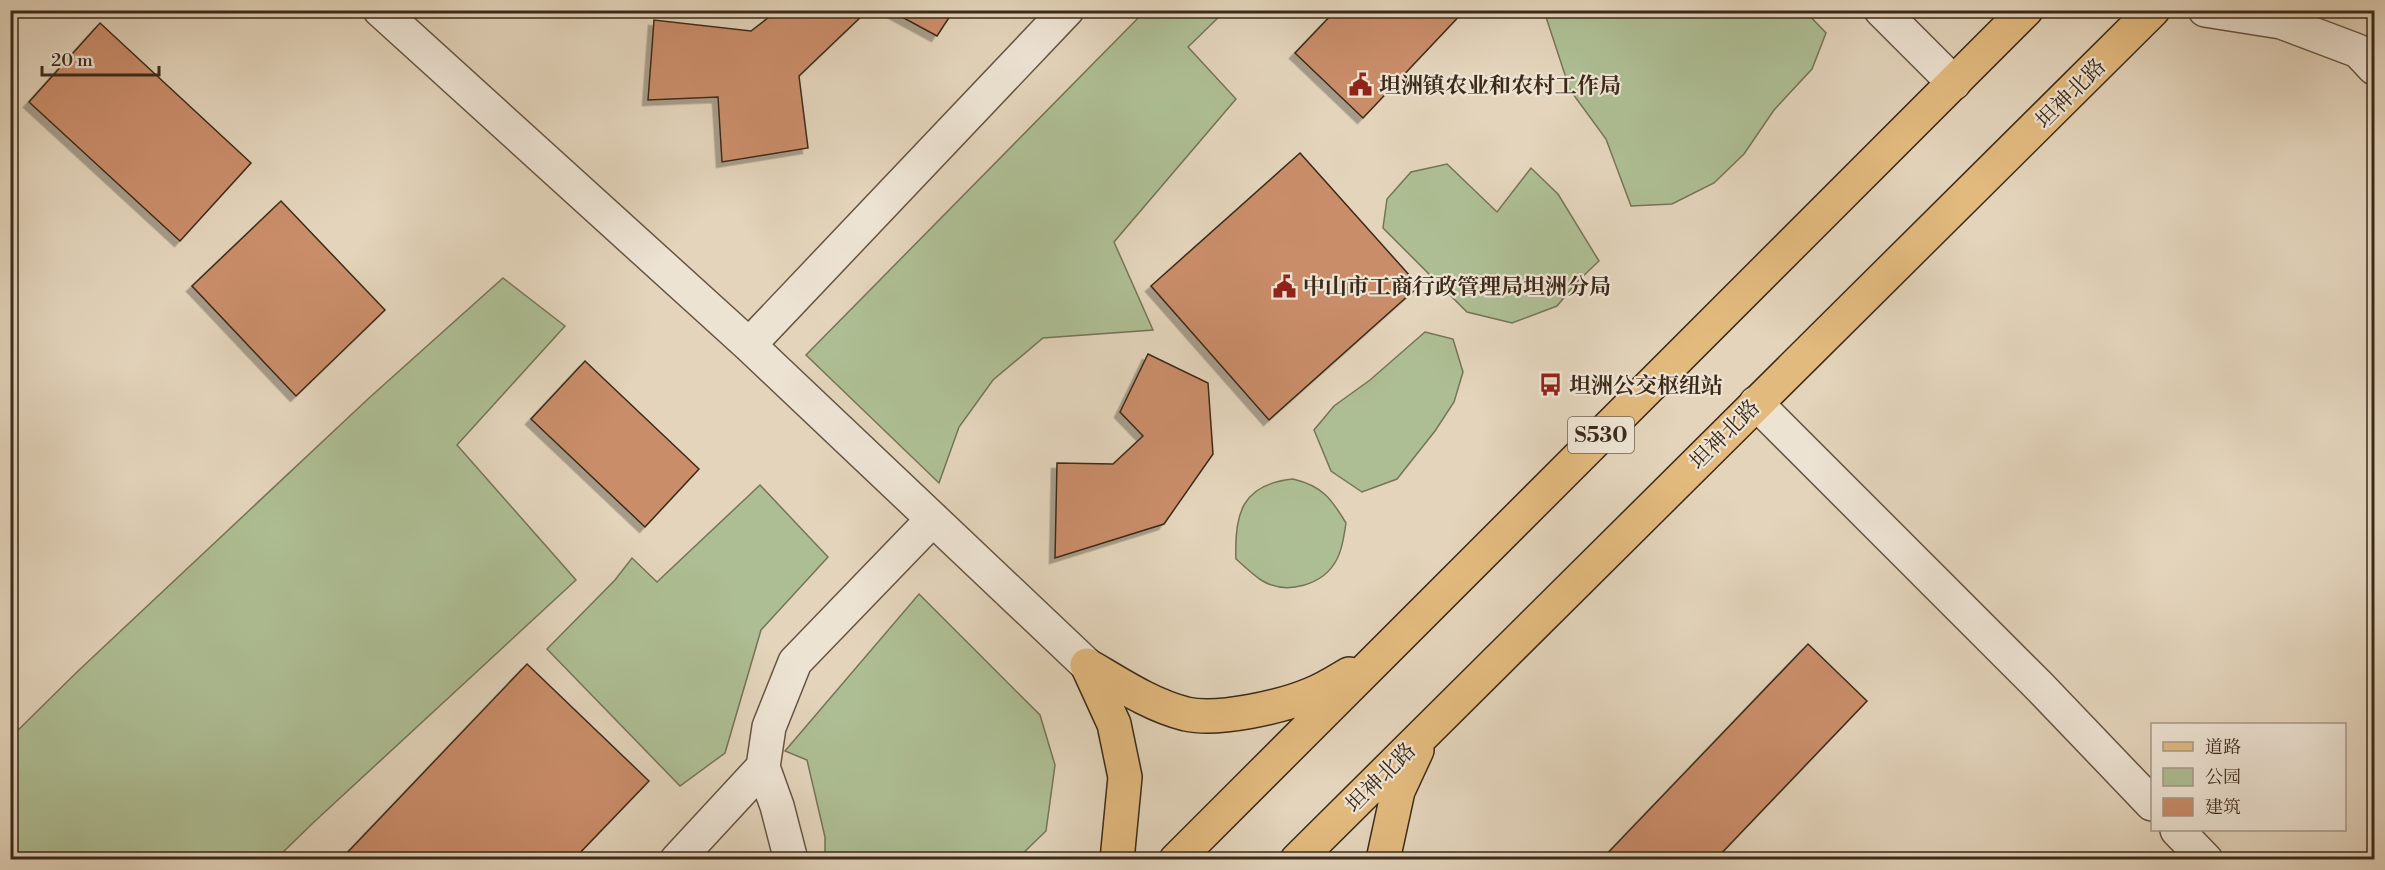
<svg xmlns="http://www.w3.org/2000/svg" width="2385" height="870" font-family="'Libre Bodoni','Noto Serif SC',serif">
<defs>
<filter id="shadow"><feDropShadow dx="-5.5" dy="5.5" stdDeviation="0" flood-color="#0004"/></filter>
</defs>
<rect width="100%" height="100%" fill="#e3d4bb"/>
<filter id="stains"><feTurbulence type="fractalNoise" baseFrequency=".00333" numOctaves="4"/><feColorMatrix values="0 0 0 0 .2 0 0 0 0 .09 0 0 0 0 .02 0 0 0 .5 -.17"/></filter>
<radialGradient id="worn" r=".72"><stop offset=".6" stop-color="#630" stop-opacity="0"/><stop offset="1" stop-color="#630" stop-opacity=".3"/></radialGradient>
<!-- green -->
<path fill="#aebe94" stroke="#757456" stroke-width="1.5" d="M1145,11H1225L1188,47L1236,99L1114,242L1153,330L1043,338L993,380L959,427L939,483L806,355Z
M1544,11H1805L1826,33L1812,69L1774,110L1744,154L1714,183L1672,204L1631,206L1606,139L1570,90Z
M1447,164L1497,212L1531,168L1558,194L1599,261L1577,282L1557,306L1512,323L1467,312L1383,228L1387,199L1411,172Z
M503,278L565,326L457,445L576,580L314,822L278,857L280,859H11V737L78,671L369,398Z
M1425,332L1453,339L1463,372L1454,402L1435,431L1397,479L1362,492L1331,471L1314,430L1334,406L1370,380Z
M1293,479C1322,486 1331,498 1346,523C1344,535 1343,548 1337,559C1324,585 1286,596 1261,580C1252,574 1244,566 1236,559C1234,514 1242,484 1293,479Z
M760,485L828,557L761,630L725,753L680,786L547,649L615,580L632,558L657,582Z
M919,594L1040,715L1055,765L1046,831L1017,859H825V837L807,760L785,751Z"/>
<!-- building -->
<path fill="#ca8d6a" stroke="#3c2a19" stroke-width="1.5" filter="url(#shadow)" d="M778,10H868L799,76L808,148L722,162L718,97L648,100L654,20L751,31Z
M889,10H954L937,36Z
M1336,10H1465L1363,118L1295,53Z
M100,23L251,163L180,241L29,102Z
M1300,153L1419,286L1269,420L1151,286Z
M281,201L385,310L296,396L192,286Z
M1148,354L1208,383L1213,454L1164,524L1055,558L1057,463L1113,464L1143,436L1120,412Z
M585,361L699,469L645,527L531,419Z
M1808,644L1867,701L1715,860H1601Z
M527,664L649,781L573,860H350L345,855Z"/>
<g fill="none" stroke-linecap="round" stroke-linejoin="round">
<defs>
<path id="minor" d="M380,10L749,345L1087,665
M1881,10L1954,83
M2205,10L2281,22L2358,51L2374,68
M749,345L1067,10
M1756,403L2040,687L2152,804
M763,767L769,727L795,662L933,519
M2177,830L2206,860
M677,860L763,767L777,806L791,860"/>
<path id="major" d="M1087,665C1118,683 1150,705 1186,714C1219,721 1281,707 1312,694C1325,689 1337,681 1349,674
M1087,665L1114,724L1125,777L1117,860
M1176,860L2026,10
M1297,860L2153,10
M1383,860L1398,791L1417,750"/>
</defs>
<!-- minor casing -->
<use href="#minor" stroke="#665442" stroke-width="36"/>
<!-- major casing -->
<use href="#major" stroke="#3c2a19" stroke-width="36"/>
<!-- minor -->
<use href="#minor" stroke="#ede3d3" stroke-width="33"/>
<!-- major -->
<use href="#major" stroke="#e2ba7e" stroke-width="33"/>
</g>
<!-- icons -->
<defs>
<symbol id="civic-bare" viewBox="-9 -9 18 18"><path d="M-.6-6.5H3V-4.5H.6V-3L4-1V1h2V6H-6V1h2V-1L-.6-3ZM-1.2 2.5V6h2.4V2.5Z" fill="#8f2418" stroke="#ede3d3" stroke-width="2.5" paint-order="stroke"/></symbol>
<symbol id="bus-bare" viewBox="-9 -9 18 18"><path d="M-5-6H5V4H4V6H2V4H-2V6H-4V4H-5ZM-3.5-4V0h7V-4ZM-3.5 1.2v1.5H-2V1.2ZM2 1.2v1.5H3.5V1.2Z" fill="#8f2418" stroke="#ede3d3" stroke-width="2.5" paint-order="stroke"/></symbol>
</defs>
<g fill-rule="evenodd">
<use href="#civic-bare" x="1344" y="68" width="33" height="33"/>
<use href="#civic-bare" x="1268" y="270" width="33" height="33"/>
<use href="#bus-bare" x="1534" y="368" width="33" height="33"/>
</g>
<g text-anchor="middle" stroke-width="4.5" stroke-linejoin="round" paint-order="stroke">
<!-- shield labels -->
<rect fill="#ede3d3" stroke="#716251" stroke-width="1.5" x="1568" y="417" width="66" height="36" rx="4.5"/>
<g font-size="21" font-weight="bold" fill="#3c2a19">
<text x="1601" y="442">S530</text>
</g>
<!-- poi labels -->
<g font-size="22" font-weight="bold" fill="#3c2a19" stroke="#ede3d3" text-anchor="start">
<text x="1379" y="93">坦洲镇农业和农村工作局</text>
<text x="1303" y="294">中山市工商行政管理局坦洲分局</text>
<text x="1569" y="393">坦洲公交枢纽站</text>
</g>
<!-- street labels -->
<g font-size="22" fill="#3c2a19" stroke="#ede3d3">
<text transform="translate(2070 93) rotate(-45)" y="8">坦神北路</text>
<text transform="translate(1724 434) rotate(-45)" y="8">坦神北路</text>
<text transform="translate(1380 777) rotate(-45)" y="8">坦神北路</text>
</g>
</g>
<!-- margin -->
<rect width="2385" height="870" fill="none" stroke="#e3d4bb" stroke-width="36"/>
<rect x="12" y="12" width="2361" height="846" fill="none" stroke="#3c2a19" stroke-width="3"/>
<rect x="18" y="18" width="2349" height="834" fill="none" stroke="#3c2a19" stroke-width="1.5"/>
<!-- legend -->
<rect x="2151" y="723" width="195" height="108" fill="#ede3d3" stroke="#a69989" stroke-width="1.5"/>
<rect x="2163" y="742" width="30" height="9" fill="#e2ba7e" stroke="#a69989" stroke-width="1.5"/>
<text x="2205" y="753" font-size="18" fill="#3c2a19">道路</text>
<rect x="2163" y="768" width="30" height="18" fill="#aebe94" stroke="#a69989" stroke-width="1.5"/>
<text x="2205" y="783" font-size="18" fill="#3c2a19">公园</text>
<rect x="2163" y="798" width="30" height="18" fill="#ca8d6a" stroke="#a69989" stroke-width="1.5"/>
<text x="2205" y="813" font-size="18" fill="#3c2a19">建筑</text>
<!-- scale -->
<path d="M42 66v9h117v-9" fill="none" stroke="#3c2a19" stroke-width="3"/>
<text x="51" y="66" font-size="18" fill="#3c2a19" stroke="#ede3d3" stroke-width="4.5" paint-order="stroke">20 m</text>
<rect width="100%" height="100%" filter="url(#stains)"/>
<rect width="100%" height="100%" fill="url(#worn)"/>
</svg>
